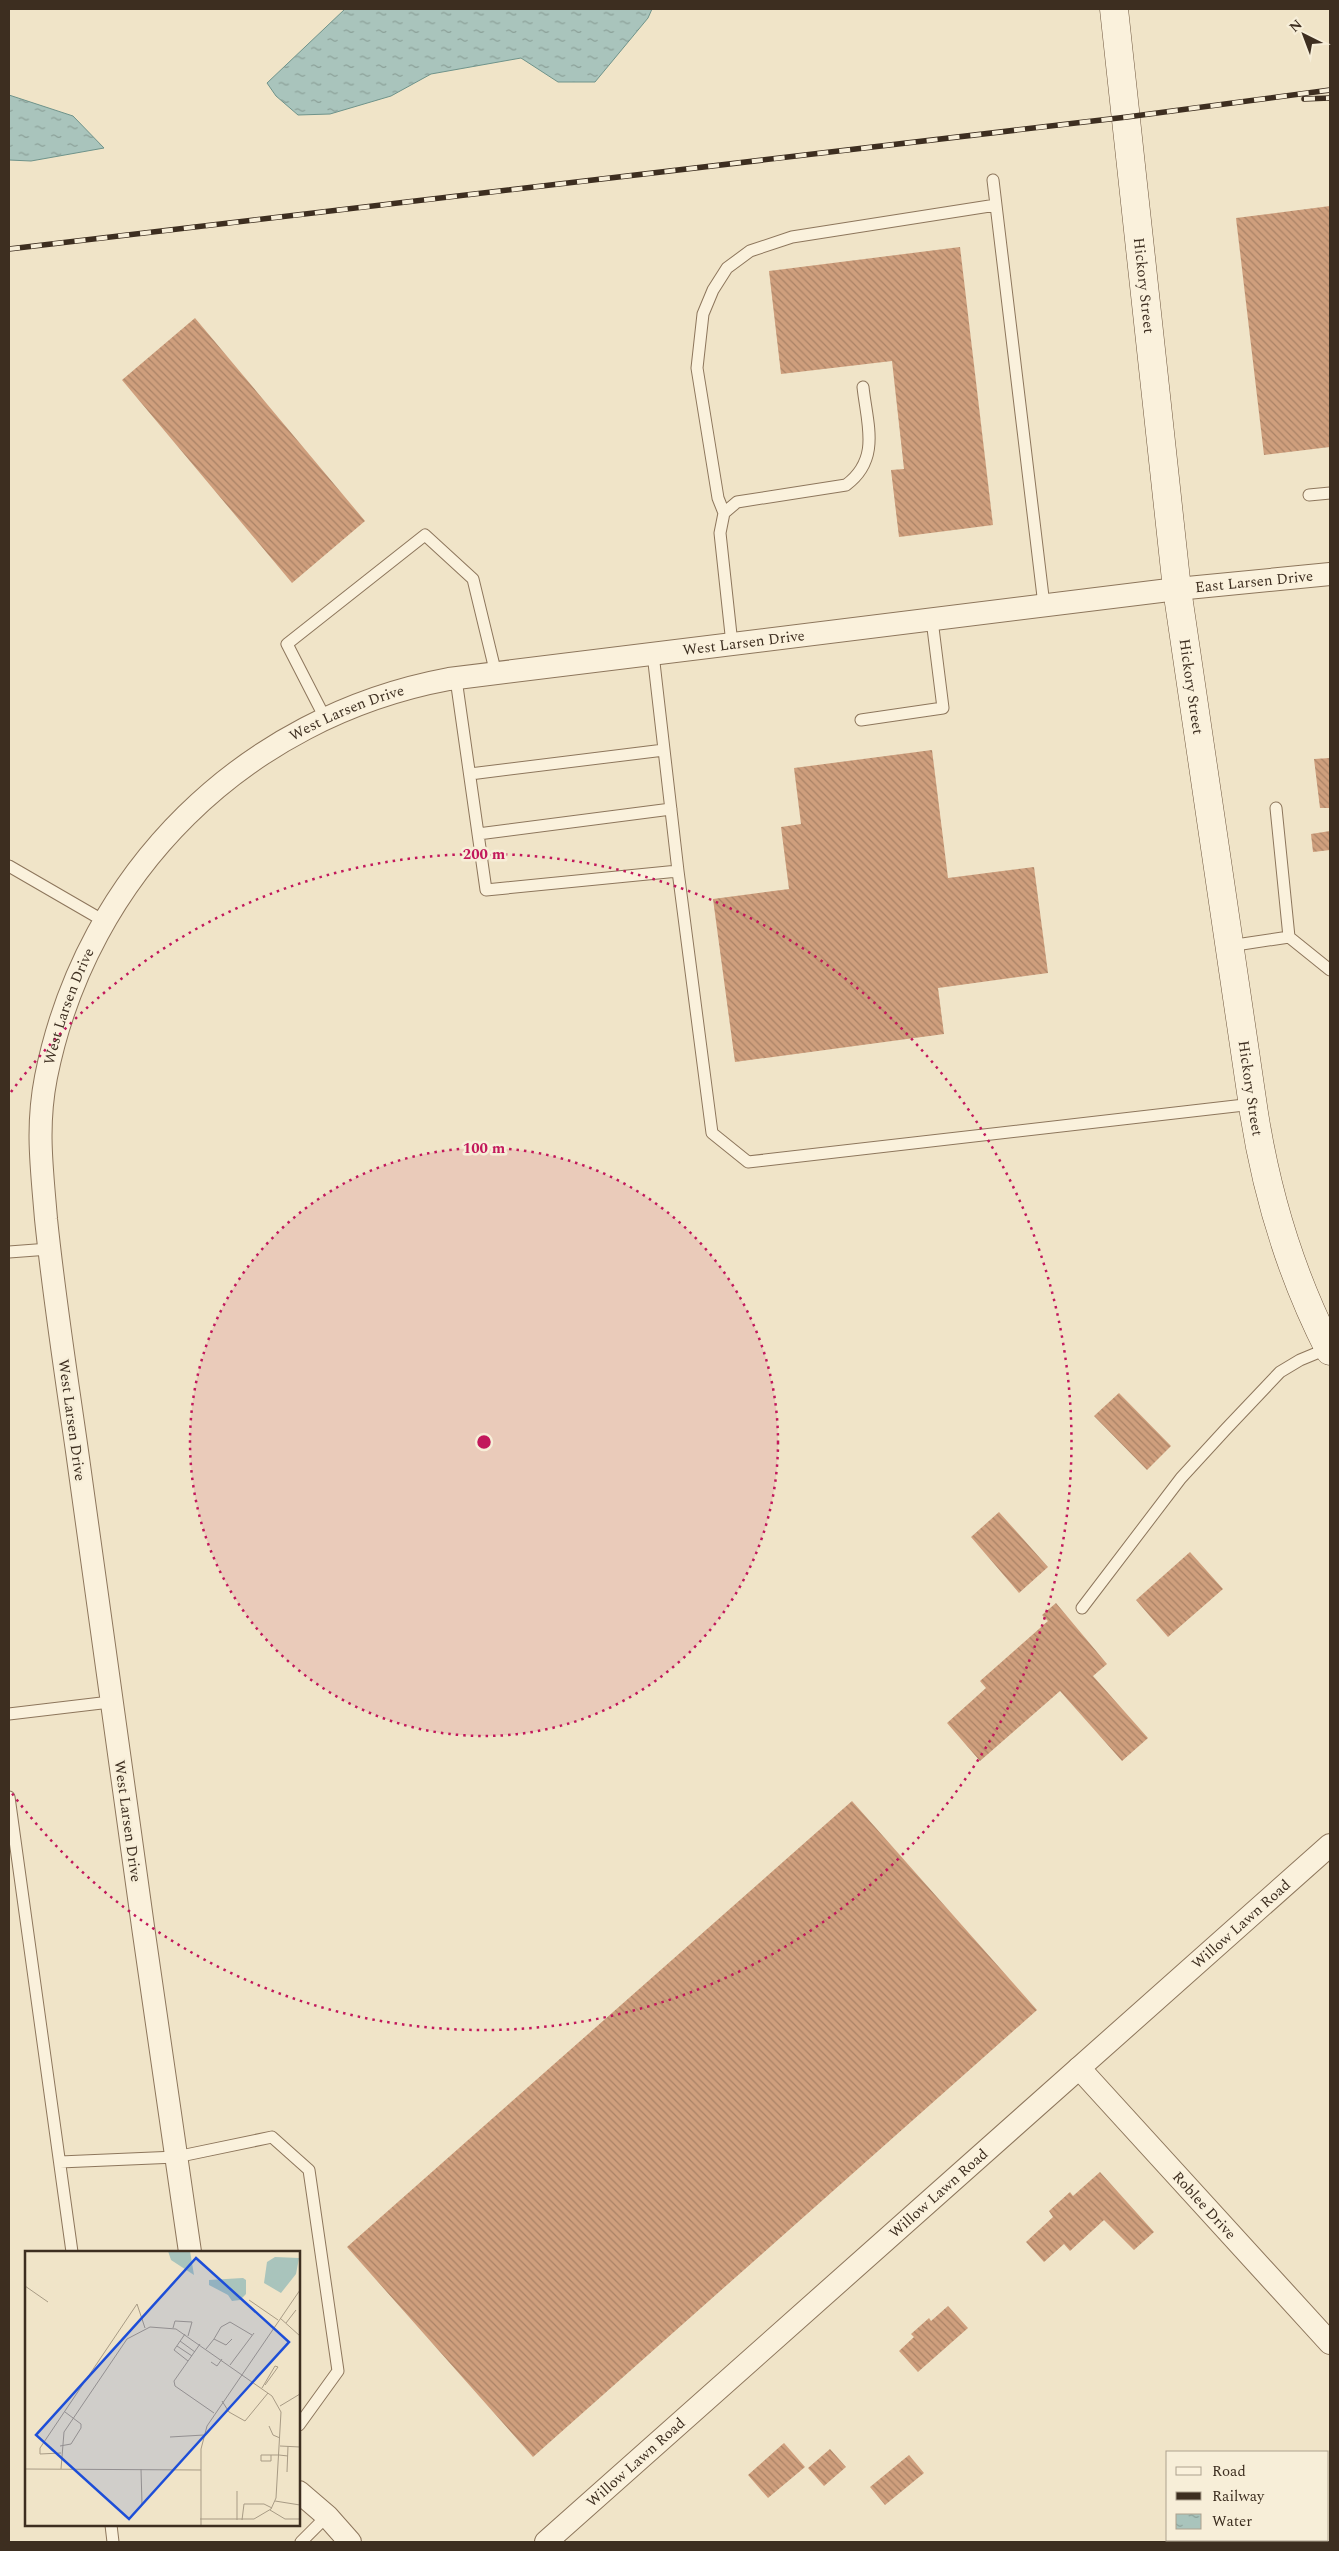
<svg xmlns="http://www.w3.org/2000/svg" width="1339" height="2551" font-family="Spectral,serif">
<defs>
<pattern id="water-ripples" width="26" height="14" patternUnits="userSpaceOnUse" patternTransform="scale(1.25)"><rect width="26" height="14" fill="#a9c4bc"/><path d="M2 4q2-2 4 0t4 0M15 11q2-2 4 0t4 0" fill="none" stroke="#8ba098"/></pattern>
<pattern id="building-back-hatch" width="6" height="6" patternUnits="userSpaceOnUse" patternTransform="scale(1.25)"><rect width="6" height="6" fill="#cf9f7d"/><path d="M-1 5l2 2M0 0l6 6M5-1l2 2" fill="none" stroke="#a98266"/></pattern>
</defs>
<rect width="100%" height="100%" fill="#f0e4c8"/>
<!-- water -->
<path fill="url(#water-ripples)" stroke="#6f938a" d="M345,9H652L648,18L595,82H558L521,58L431,74L391,96L330,114L298,115L276,96L267,83Z
M9,95L73,116L104,148L31,161L9,160Z"/>
<!-- building -->
<path fill="url(#building-back-hatch)" d="M1330,206V447L1264,455L1236,218Z
M960,247L993,525L899,537L891,470L904,469L892,361L781,374L769,271Z
M195,318L365,521L292,583L122,380Z
M932,750L948,878L1034,867L1048,973L938,988L944,1034L735,1062L713,899L789,889L781,827L801,824L794,768Z
M1330,758V808H1320L1314,759Z
M1330,831V850L1313,852L1311,834Z
M1119,1393L1171,1446L1147,1470L1094,1416Z
M999,1512L1048,1567L1019,1593L971,1537Z
M1190,1552L1223,1589L1168,1637L1136,1600Z
M1056,1603L1107,1664L1093,1676L1148,1738L1122,1761L1060,1691L980,1761L947,1723L986,1688L980,1681L1048,1621L1042,1615Z
M852,1801L1037,2010L533,2457L347,2247Z
M1100,2172L1154,2232L1134,2250L1104,2220L1070,2251L1064,2244L1044,2262L1026,2242L1053,2217L1049,2211L1070,2192L1073,2196Z
M948,2306L968,2328L918,2372L899,2351L914,2337L911,2334L929,2318L931,2321Z
M784,2443L805,2467L768,2498L748,2475Z
M830,2449L846,2467L824,2486L808,2468Z
M909,2455L924,2473L885,2505L870,2487Z"/>
<g fill="none" stroke-linecap="round" stroke-linejoin="round">
<defs>
<path id="lane" d="M993,180L1044,605
M1309,495L1330,493
M724,513L718,498L697,368L703,314L713,290L727,268L750,251L792,237L996,205
M732,644L720,533L724,513L737,502L846,485C881,459 867,424 863,387
M653,654L678,871L712,1133L748,1162L1253,1104
M456,679L486,890L678,871
M325,718L287,644L425,535L473,579L496,674
M861,720L943,708L932,620
M470,774L664,750
M1276,808L1289,937
M478,834L671,809
M9,866L104,921
M1229,946L1289,937L1330,970
M9,1252L49,1249
M1082,1608L1181,1478L1226,1429L1280,1372L1300,1360L1329,1348
M9,1714L110,1702
M9,1797L72,2252
M60,2162L176,2157L272,2137L309,2170L338,2371L299,2425
M111,2525L113,2542
M301,2542L327,2516"/>
<g id="street">
<path id="s1" d="M1079,2068L1330,2343"/>
<path id="s2" d="M190,2252C151,1985 113,1719 77,1451C66,1374 54,1297 46,1219C42,1169 36,1128 46,1077C87,872 245,717 449,679L1177,589L1330,574"/>
<path d="M299,2492L327,2516L350,2542"/>
<path id="s3" d="M546,2542L1330,1845"/>
</g>
<g id="secondary">
<path id="s4" d="M1114,9L1177,589L1254,1113C1267,1196 1292,1277 1330,1351"/>
</g>
</defs>
<!-- lane casing -->
<use href="#lane" stroke="#8d765c" stroke-width="13"/>
<!-- street casing -->
<use href="#street" stroke="#8d765c" stroke-width="24"/>
<!-- secondary casing -->
<use href="#secondary" stroke="#6f573f" stroke-width="29"/>
<!-- lane -->
<use href="#lane" stroke="#faf1dc" stroke-width="11"/>
<!-- street -->
<use href="#street" stroke="#faf1dc" stroke-width="22"/>
<!-- secondary -->
<use href="#secondary" stroke="#faf1dc" stroke-width="28"/>
<defs>
<path id="rail" d="M1304,99L1330,98
M9,249L1127,117L1330,90"/>
</defs>
<!-- rail casing -->
<use href="#rail" stroke="#3d2e20" stroke-width="5.5"/>
<!-- rail -->
<use href="#rail" stroke="#f7eed8" stroke-width="4" stroke-dasharray="11" stroke-linecap="butt"/>
</g>
<!-- distance rings -->
<circle cx="484" cy="1442" r="294" fill="#c2185b" fill-opacity=".12"/>
<g fill="none" stroke="#c2185b" stroke-width="2.5" stroke-dasharray="2.5 5">
<circle cx="484" cy="1442" r="294"/>
<path d="M11 1092A588 588 0 1 1 11 1792"/>
</g>
<g text-anchor="middle" stroke-width="5" stroke-linejoin="round" paint-order="stroke">
<!-- street labels -->
<g font-size="15" fill="#3d2e20" stroke="#f7eed8">
<text dy="5" stroke="none"><textPath href="#s4" startOffset="278">Hickory Street</textPath></text>
<text dy="5" stroke="none"><textPath href="#s2" startOffset="2598">East Larsen Drive</textPath></text>
<text dy="5" stroke="none"><textPath href="#s2" startOffset="2084">West Larsen Drive</textPath></text>
<text dy="5" stroke="none"><textPath href="#s4" startOffset="682">Hickory Street</textPath></text>
<text dy="5" stroke="none"><textPath href="#s2" startOffset="1679">West Larsen Drive</textPath></text>
<text dy="5" stroke="none"><textPath href="#s2" startOffset="1260">West Larsen Drive</textPath></text>
<text dy="5" stroke="none"><textPath href="#s4" startOffset="1088">Hickory Street</textPath></text>
<text transform="translate(72 1420) rotate(82)" y="5">West Larsen Drive</text>
<text transform="translate(128 1821) rotate(82)" y="5">West Larsen Drive</text>
<text dy="5" stroke="none"><textPath href="#s3" startOffset="930">Willow Lawn Road</textPath></text>
<text dy="5" stroke="none"><textPath href="#s3" startOffset="525">Willow Lawn Road</textPath></text>
<text dy="5" stroke="none"><textPath href="#s1" startOffset="186">Roblee Drive</textPath></text>
<text dy="5" stroke="none"><textPath href="#s3" startOffset="120">Willow Lawn Road</textPath></text>
</g>
</g>
<!-- overview -->
<g transform="translate(25 2251)">
<rect width="275" height="275" fill="#f0e4c8"/>
<path d="M143,0H165L169,24L146,9ZM250,6L274,7L271,23L256,42L239,32L242,11ZM218,27L221,29V43L215,49L207,50L203,44L184,34V29Z" fill="#a9c4bc"/>
<path fill="none" stroke="#a89b85" stroke-width="1" d="M0,35L23,51M224,49L253,69M255,67L275,85M261,72L271,59M148,77L150,70L167,71L163,85M160,83L149,99L163,110M189,88L196,76L205,71L227,84M155,90L170,101M175,93L149,130L150,135L189,162M152,95L167,105M181,98L189,88L201,94L207,88M186,111L192,115L197,108M205,114L229,82M237,137L250,115L253,116L240,134M197,150L204,161L220,170L243,142M255,155L275,143M244,175L248,184L255,187M145,186L179,184M35,195L46,193L56,177V173L40,161M255,195L275,196M36,202L15,203V197L112,53L120,77M246,204V210H236V204H254L263,205M0,218L176,219M36,218L39,181L102,88L125,76L151,78L247,145L256,161L251,247L246,258L229,268H175M116,218L117,254M262,221L263,195M250,250L275,254M245,259L260,268H275M212,269V240M217,269L219,253H239L247,257M176,275V198L182,175L275,39"/>
<path fill="#1d4ed8" fill-opacity="0.15" stroke="#1d4ed8" stroke-width="2.5" d="M171,7L264,91L104,268L11,184Z"/>
<rect width="275" height="275" fill="none" stroke="#3d2e20" stroke-width="2.5"/>
</g>
<circle cx="484" cy="1442" r="8" fill="#c2185b" stroke="#f7eed8" stroke-width="2.5"/>
<g font-size="15" text-anchor="middle" font-weight="bold" fill="#c2185b" stroke="#f7eed8" stroke-width="5" stroke-linejoin="round" paint-order="stroke">
<text x="484" y="859">200 m</text>
<text x="484" y="1153">100 m</text>
</g>
<!-- border -->
<rect width="1339" height="2551" fill="none" stroke="#3d2e20" stroke-width="20"/>
<!-- legend -->
<rect x="1166" y="2451" width="162" height="90" fill="#f7eed8" stroke="#ada18e"/>
<rect x="1176" y="2467" width="25" height="8" fill="#faf1dc" stroke="#ada18e"/>
<text x="1212" y="2476" font-size="15" fill="#3d2e20">Road</text>
<rect x="1176" y="2492" width="25" height="8" fill="#3d2e20" stroke="#ada18e"/>
<text x="1212" y="2501" font-size="15" fill="#3d2e20">Railway</text>
<rect x="1176" y="2514" width="25" height="15" fill="url(#water-ripples)" stroke="#ada18e"/>
<text x="1212" y="2526" font-size="15" fill="#3d2e20">Water</text>
<!-- north arrow -->
<g transform="translate(1304 35) rotate(318)" stroke="#f7eed8" stroke-width="4" paint-order="stroke">
<path d="M0-4L9 19L0 12L-9 19Z" fill="#3d2e20"/>
<text y="-8" font-size="14" font-weight="bold" text-anchor="middle" fill="#3d2e20">N</text>
</g>
</svg>
